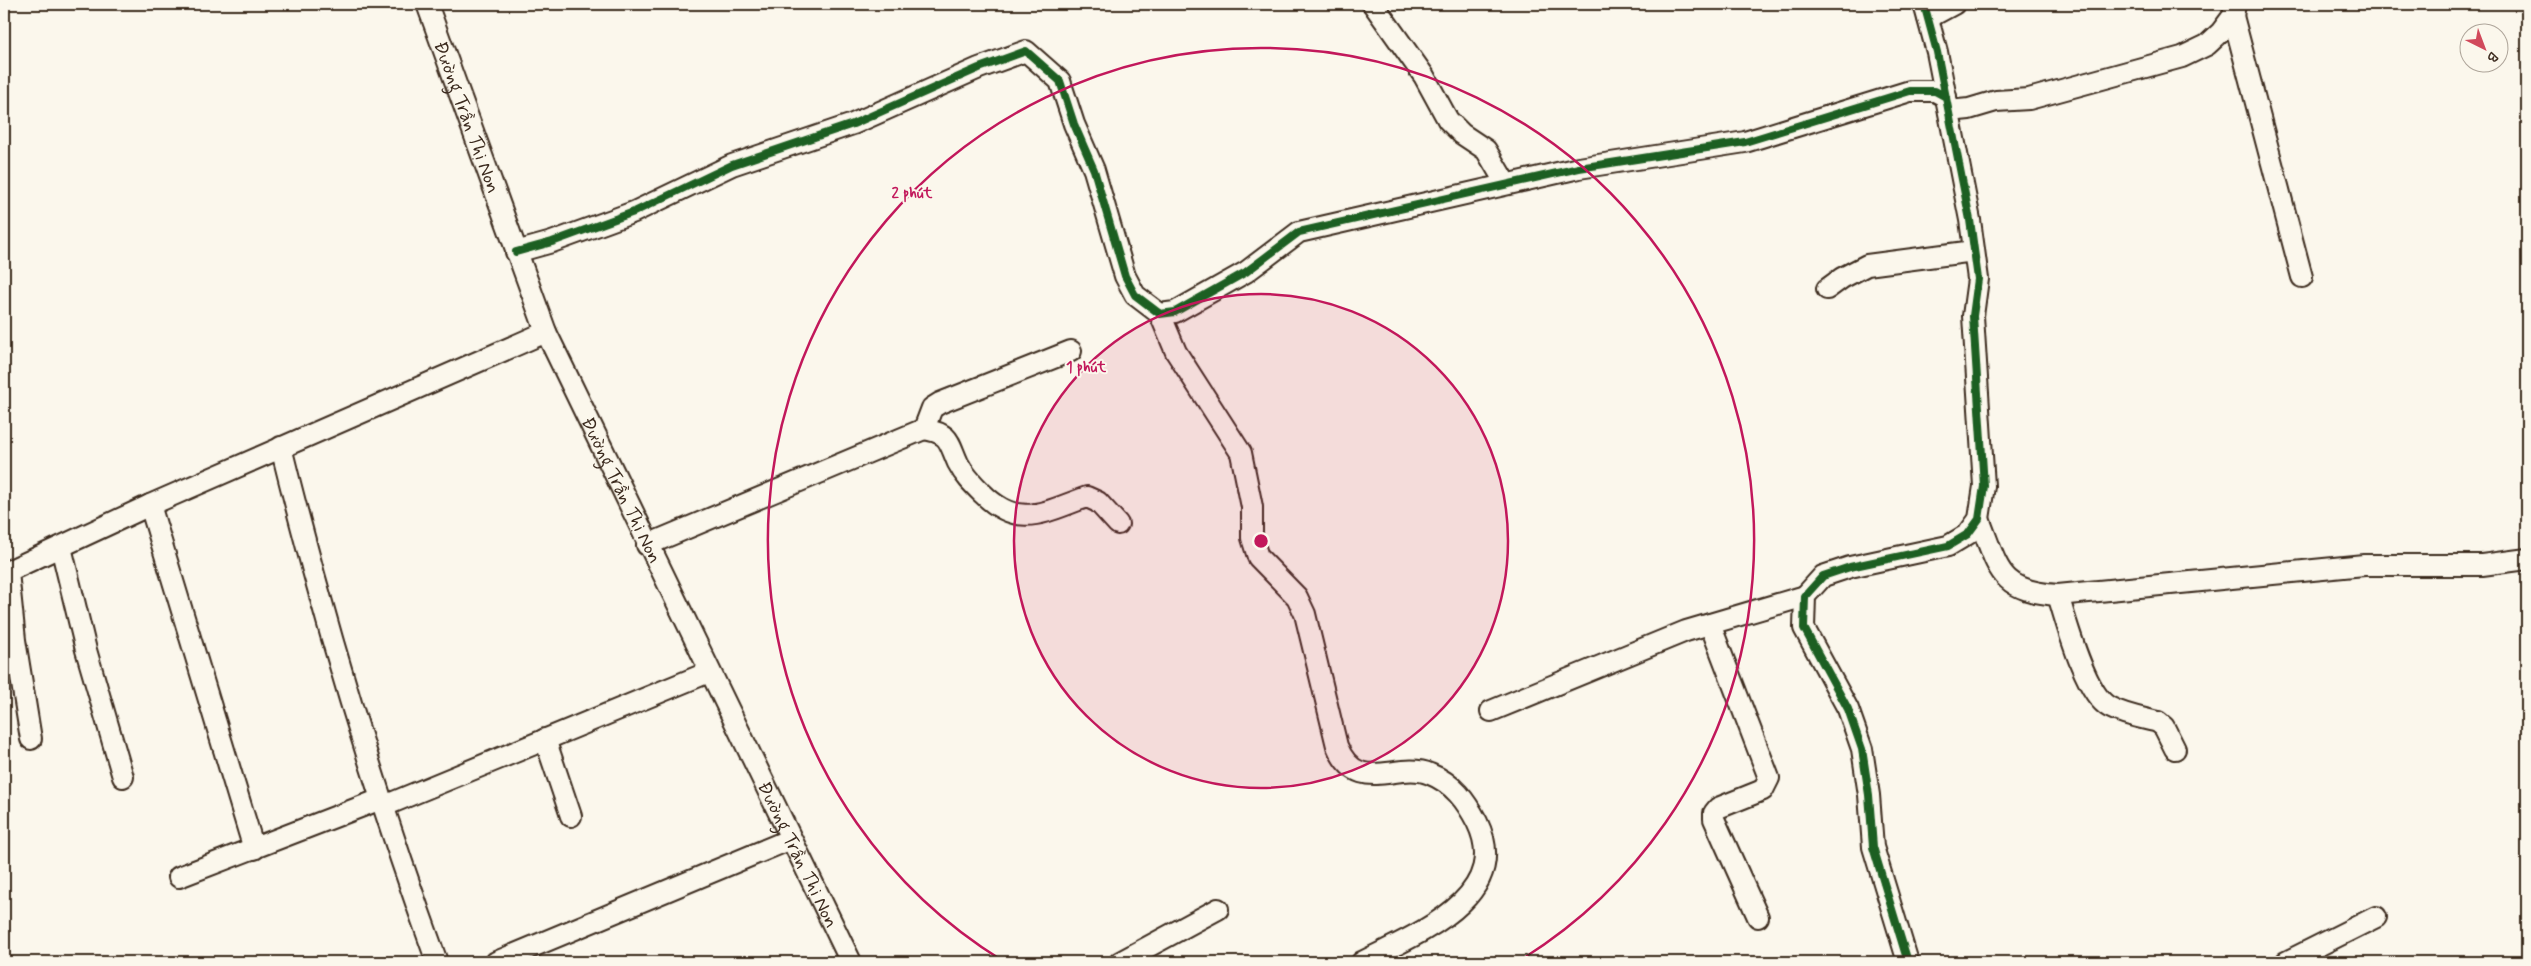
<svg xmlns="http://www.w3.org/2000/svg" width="2531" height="966" font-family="Mynerve,sans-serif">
<rect width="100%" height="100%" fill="#fbf7ec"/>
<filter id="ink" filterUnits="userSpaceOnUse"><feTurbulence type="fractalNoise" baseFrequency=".02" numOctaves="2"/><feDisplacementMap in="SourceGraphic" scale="10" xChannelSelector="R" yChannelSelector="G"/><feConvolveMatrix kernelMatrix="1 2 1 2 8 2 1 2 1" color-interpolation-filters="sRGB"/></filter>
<g filter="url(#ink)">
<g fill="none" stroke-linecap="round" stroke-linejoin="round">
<defs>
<g id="minor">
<path id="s1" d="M427,4L546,332L851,962"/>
<path d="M1373,4L1424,76L1448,120L1462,134L1486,150L1506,184"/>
<path d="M2233,16L2302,277"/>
<path d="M1928,18L1954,4"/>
<path d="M1949,111L1969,109L1996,101L2029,99L2182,57L2207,45L2221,32L2233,16L2235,4"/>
<path d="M516,252L552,242L634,212L732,165L853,124L979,68L1026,51L1060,81L1074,124L1094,170L1125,276L1135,295L1160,314L1175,312L1246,272L1299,232L1579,168L1745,142L1910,91H1935L1946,97"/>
<path d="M1827,289L1842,278L1867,265L1974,251"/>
<path d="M1160,314L1176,352L1241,453L1252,507V538L1258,557L1297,597L1305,614L1337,746C1358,797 1397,760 1430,774C1453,783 1466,801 1477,822C1514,898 1414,935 1362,962"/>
<path d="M924,429C951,434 948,441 958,463C964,475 973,484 982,493C1019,530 1044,512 1087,497L1098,502L1118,524"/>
<path d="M281,447C324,622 376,794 437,962"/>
<path d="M150,505L254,849"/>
<path d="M1979,519C1999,569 1998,591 2058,595L2364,565H2482L2527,559"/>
<path d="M647,545L924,429L932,408L940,403L1071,351"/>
<path d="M61,547L86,650L123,777"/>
<path d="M8,572L15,640L31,739"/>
<path d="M4,573L150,505L546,332"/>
<path d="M2058,595C2066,621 2085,694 2109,707C2124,715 2142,718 2158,722L2164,727L2175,749"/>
<path d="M1710,624L1769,778L1763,790L1718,808L1714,813V819L1758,917"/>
<path d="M1491,711L1686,631L1805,596"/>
<path d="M545,739L571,816"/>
<path d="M384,806L709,672"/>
<path d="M179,877L381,799"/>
<path d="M496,962L791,839"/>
<path d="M1120,962L1218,909"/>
<path d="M1908,962L1873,847L1869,795L1862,749L1848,709L1804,628L1805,596L1823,576L1850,567L1948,546L1968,534L1979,519L1984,486L1973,316L1978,279L1970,220L1937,52L1924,4"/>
<path d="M2286,962L2376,917"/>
</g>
</defs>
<!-- minor casing -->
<use href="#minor" stroke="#3b2a1e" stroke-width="24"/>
<!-- minor -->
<use href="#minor" stroke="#fbf7ec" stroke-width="20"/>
<defs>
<path id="cycleway" d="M516,252L552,242L634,212L732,165L853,124L979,68L1026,51L1060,81L1074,124L1094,170L1125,276L1135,295L1160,314L1175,312L1246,272L1299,232L1579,168L1745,142L1910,91H1935L1946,97
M1908,962L1873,847L1869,795L1862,749L1848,709L1804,628L1805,596L1823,576L1850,567L1948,546L1968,534L1979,519L1984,486L1973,316L1978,279L1970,220L1937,52L1924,4"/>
</defs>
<!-- cycleway casing -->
<use href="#cycleway" stroke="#fbf7ec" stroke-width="11"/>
<!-- cycleway -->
<use href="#cycleway" stroke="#1b5e20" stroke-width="8"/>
</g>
</g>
<!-- distance rings -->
<circle cx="1261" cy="541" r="247" fill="#c2185b" fill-opacity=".12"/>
<g fill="none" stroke="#c2185b" stroke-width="2.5">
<circle cx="1261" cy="541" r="247"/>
<path d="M1003 961A493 493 0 1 1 1519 961"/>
</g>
<g text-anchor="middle" stroke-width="4" stroke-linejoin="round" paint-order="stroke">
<!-- street labels -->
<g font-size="19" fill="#3b2a1e" stroke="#fbf7ec">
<text dy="7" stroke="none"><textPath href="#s1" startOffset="120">Đường Trần Thị Non</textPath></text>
<text dy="7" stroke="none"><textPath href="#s1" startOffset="524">Đường Trần Thị Non</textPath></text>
<text dy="7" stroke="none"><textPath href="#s1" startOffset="929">Đường Trần Thị Non</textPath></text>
</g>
</g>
<circle cx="1261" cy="541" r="8" fill="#c2185b" stroke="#fbf7ec" stroke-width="2.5"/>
<g font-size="15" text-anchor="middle" font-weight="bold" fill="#c2185b" stroke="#fbf7ec" stroke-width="4" stroke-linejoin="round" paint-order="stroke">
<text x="912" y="198">2 phút</text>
<text x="1086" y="372">1 phút</text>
</g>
<!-- margin -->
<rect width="2531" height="966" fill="none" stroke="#fbf7ec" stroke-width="20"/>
<rect x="10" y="10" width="2511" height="946" fill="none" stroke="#3b2a1e" stroke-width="2" filter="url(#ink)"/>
<!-- north arrow -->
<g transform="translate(2484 48) rotate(138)"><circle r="24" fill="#fbf7ec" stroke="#aea59a"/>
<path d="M0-4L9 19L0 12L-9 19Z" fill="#d1495b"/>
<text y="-8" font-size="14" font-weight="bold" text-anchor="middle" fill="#3b2a1e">B</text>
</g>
</svg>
